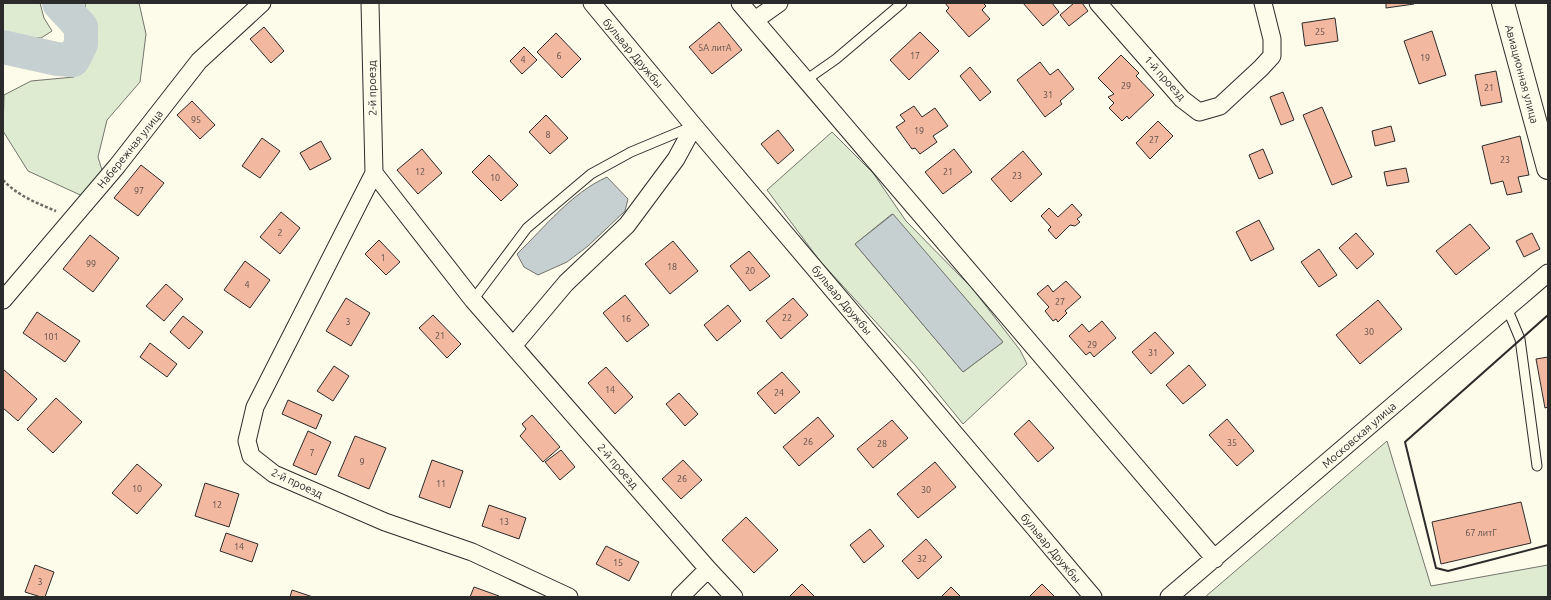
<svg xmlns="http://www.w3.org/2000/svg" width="1551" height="600" font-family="Ubuntu,sans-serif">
<rect width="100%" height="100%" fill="#fdfbea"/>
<!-- green -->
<path fill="#deebd1" stroke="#74746e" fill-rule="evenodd" d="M3,3H40L44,18L52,31L41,38L3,36Z
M85,3H139L146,34L140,82L107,120L98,157L105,180L89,199L28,171L3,131L4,95L31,81L74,77L85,59L87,24Z
M832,132L873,173L906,221L972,288L1020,350L1027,364L963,424L915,365L820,261L767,190ZM892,214L1003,342L963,372L855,244Z
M1387,441L1431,586L1548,565V597H1205Z"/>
<!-- water -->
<path fill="#c7d0d0" stroke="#74746e" d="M607,177L628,199L625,211L588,246L567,262L538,275L524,267L517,254C546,226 570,194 607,177Z
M893,214L1003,342L963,372L855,244Z"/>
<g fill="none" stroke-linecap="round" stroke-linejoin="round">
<!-- river -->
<path stroke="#c7d0d0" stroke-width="34" d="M3,47L57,59L73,60L81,44V27L59,3"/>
</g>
<!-- building -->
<path fill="#f2b8a0" stroke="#2b2b2b" d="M945,3H983L986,6L982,10L990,19L969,37L946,11L949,8Z
M1023,3H1052L1059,12L1043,26Z
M1074,3H1082L1088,11L1069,26L1060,15Z
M1386,3H1414V4L1386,8Z
M1335,18L1338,41L1305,46L1302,23Z
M719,22L742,50L712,74L689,47Z
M264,27L284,51L271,63L250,39Z
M1432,31L1446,75L1419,84L1404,41Z
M920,32L939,51L909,80L890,60Z
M556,33L581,59L562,78L537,52Z
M524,47L537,60L522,74L510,61Z
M1121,55L1139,73L1136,76L1154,95L1129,119L1127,116L1122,121L1109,108L1114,103L1108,97L1114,94L1098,78Z
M1040,62L1050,75L1058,69L1074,89L1060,101L1062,104L1045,117L1017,80Z
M970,67L991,92L980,101L960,76Z
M1496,71L1502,102L1481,106L1475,75Z
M1283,92L1294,120L1281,125L1270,97Z
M192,101L215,125L200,139L177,115Z
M914,106L922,117L935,108L948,126L933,136L937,142L920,154L915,148L912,149L896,127L905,121L900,115Z
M1322,107L1352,177L1332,185L1303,115Z
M546,115L568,138L550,154L529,132Z
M1158,121L1173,136L1150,159L1136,143Z
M1391,126L1395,141L1375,146L1372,131Z
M778,130L794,150L778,164L761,144Z
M1520,136L1529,175L1518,177L1522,192L1507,195L1503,181L1491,184L1482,146Z
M262,138L280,151L260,178L242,166Z
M321,141L331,159L310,170L300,153Z
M422,149L442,173L418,194L397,170Z
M954,149L972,172L943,194L925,172Z
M1263,149L1273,173L1259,179L1249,155Z
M1023,151L1042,174L1011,202L991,179Z
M489,155L518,185L501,201L472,172Z
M141,165L164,183L138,216L114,198Z
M1406,168L1409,182L1387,186L1384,172Z
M1072,204L1082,215L1077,219L1080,222L1075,226L1070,225L1056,239L1048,230L1051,227L1041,216L1049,208L1058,217Z
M281,212L300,228L280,254L260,237Z
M1259,220L1274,249L1251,261L1236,232Z
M1470,224L1490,248L1456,275L1436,251Z
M1356,233L1374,254L1357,269L1339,248Z
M1532,233L1540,249L1524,257L1516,241Z
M90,235L119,258L93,292L63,269Z
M379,240L400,262L386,275L365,254Z
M673,241L698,271L670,294L645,264Z
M1319,249L1337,275L1319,287L1301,262Z
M749,251L770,276L750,291L730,266Z
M245,261L270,280L250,308L224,290Z
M1066,281L1081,297L1065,311L1067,313L1058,322L1056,319L1053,321L1045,311L1049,307L1037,294L1048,285L1053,292Z
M166,284L183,299L164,321L146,306Z
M625,295L649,325L627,342L603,313Z
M346,298L370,313L351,346L326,331Z
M793,298L808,315L781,339L766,321Z
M1378,300L1402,329L1360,364L1336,335Z
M728,305L741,321L717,341L704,325Z
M37,312L80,341L65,362L23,333Z
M433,315L461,344L447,358L419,328Z
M183,316L203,332L189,349L170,332Z
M1102,321L1116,338L1094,357L1090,352L1086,355L1069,336L1082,324L1089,332Z
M1155,332L1174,353L1151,374L1132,352Z
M150,343L177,364L167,377L140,357Z
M1548,357V407L1545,408L1536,359Z
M1189,365L1206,385L1183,404L1166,385Z
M334,366L349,376L333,401L317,391Z
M606,367L633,397L615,414L588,383Z
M3,369L37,399L18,421L3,408Z
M782,372L800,392L775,414L757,393Z
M679,393L698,414L685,426L666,404Z
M56,398L82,422L53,453L27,429Z
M288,400L322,415L316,429L282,414Z
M532,415L560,447L543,462L520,436L526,429L522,424Z
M818,417L834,436L799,466L783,447Z
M1227,419L1254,451L1237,466L1209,435Z
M892,420L908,438L873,468L857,449Z
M1029,420L1054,448L1038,462L1014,434Z
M308,431L331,442L316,475L293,465Z
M355,436L386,448L369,489L338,476Z
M561,450L575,467L560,480L545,462Z
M432,460L463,471L450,508L419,497Z
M683,460L702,480L681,499L662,479Z
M935,462L956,487L918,518L897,494Z
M137,464L162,485L137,514L112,493Z
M205,483L239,494L229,527L195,516Z
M1521,502L1531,543L1441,564L1432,522Z
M489,505L526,518L519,539L482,526Z
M746,517L778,550L754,573L722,540Z
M870,529L884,546L864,563L850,545Z
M226,533L258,544L252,562L220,551Z
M926,539L942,557L918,579L902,561Z
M606,546L639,562L629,581L596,564Z
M35,565L54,572L45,597H41L25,592Z
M802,584L815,597H789Z
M1042,584L1055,597H1029Z
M474,587L499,596L498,597H470Z
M951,587L961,597H941Z
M292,590L313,597H290Z"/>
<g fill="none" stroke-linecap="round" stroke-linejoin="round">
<defs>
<path id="service" d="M806,80L836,59L902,3
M473,300L527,228L591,174L631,152L691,127
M1507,308L1520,339L1537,466"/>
<path id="minor" d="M370,3L374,173L473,300L708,569L734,597
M592,3L694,126L1093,597
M740,3L1215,559
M1098,3L1182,99L1199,112L1220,106L1261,68L1272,56V39L1263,3
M755,20L779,3
M374,173L255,407L247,441L251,456L274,474L385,522L472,552L569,597
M3,300L117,166L199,61L262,3
M513,346L566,283L627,225L676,159L694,126
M680,597L708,569
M1169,597L1548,273"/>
<path id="tertiary" d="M1503,3L1548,168"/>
</defs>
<!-- service casing -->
<use href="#service" stroke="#2b2b2b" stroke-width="11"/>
<!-- minor casing -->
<use href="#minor" stroke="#2b2b2b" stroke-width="19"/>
<!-- tertiary casing -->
<use href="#tertiary" stroke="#2b2b2b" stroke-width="24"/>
<!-- path -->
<path stroke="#6a6964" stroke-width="2.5" stroke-dasharray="3 2" stroke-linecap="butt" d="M3,180C17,195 36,203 56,211"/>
<!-- service -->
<use href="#service" stroke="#fdfbea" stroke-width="9"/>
<!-- minor -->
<use href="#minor" stroke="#fdfbea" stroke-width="17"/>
<!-- tertiary -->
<use href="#tertiary" stroke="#fdfbea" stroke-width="22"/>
<!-- wall -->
<path stroke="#2b2b2b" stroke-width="2" d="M1548,315L1405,442L1436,568L1448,571L1548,545"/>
</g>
<g text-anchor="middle" stroke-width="3" stroke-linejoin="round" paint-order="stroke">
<!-- number labels -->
<g font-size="9" fill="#5d4e48">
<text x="1320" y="35">25</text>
<text x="715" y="51">5А литА</text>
<text x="559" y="59">6</text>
<text x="915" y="59">17</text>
<text x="1425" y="61">19</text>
<text x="523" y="63">4</text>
<text x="1126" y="89">29</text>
<text x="1489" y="91">21</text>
<text x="1048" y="98">31</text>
<text x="196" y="123">95</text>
<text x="919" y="134">19</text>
<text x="548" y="138">8</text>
<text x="1154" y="143">27</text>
<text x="1505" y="163">23</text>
<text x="420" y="175">12</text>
<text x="948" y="175">21</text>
<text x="1017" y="179">23</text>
<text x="495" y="181">10</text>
<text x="139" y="194">97</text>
<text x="280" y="236">2</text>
<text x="383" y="261">1</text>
<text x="91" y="267">99</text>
<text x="672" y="270">18</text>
<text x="750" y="274">20</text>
<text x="247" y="288">4</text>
<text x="1060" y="305">27</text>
<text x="787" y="321">22</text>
<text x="626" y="322">16</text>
<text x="348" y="325">3</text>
<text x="1369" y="335">30</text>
<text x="440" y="339">21</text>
<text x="51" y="340">101</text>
<text x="1092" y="348">29</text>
<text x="1153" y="356">31</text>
<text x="610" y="393">14</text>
<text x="779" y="396">24</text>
<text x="808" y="445">26</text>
<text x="1232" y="446">35</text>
<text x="882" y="447">28</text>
<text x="312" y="456">7</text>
<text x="362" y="465">9</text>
<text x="682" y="482">26</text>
<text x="441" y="487">11</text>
<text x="137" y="492">10</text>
<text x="926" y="493">30</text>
<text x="217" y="508">12</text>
<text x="504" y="525">13</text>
<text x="1481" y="536">67 литГ</text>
<text x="239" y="550">14</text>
<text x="922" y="562">32</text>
<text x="618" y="566">15</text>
<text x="40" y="585">3</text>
</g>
<!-- street labels -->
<g font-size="11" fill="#2b2b2b" stroke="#fdfbea">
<text transform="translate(633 53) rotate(50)" y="4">бульвар Дружбы</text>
<text transform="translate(1522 74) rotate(75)" y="4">Авиационная улица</text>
<text transform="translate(1165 78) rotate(48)" y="4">1-й проезд</text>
<text transform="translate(372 88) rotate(-91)" y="4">2-й проезд</text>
<text transform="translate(130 149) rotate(-51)" y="4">Набережная улица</text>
<text transform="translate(842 300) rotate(50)" y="4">бульвар Дружбы</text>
<text transform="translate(1359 435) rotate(-41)" y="4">Московская улица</text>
<text transform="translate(618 466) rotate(49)" y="4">2-й проезд</text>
<text transform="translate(297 483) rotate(25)" y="4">2-й проезд</text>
<text transform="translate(1051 548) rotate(50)" y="4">бульвар Дружбы</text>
</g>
</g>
<!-- border -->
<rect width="1551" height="600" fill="none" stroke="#2b2b2b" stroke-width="8"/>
</svg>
